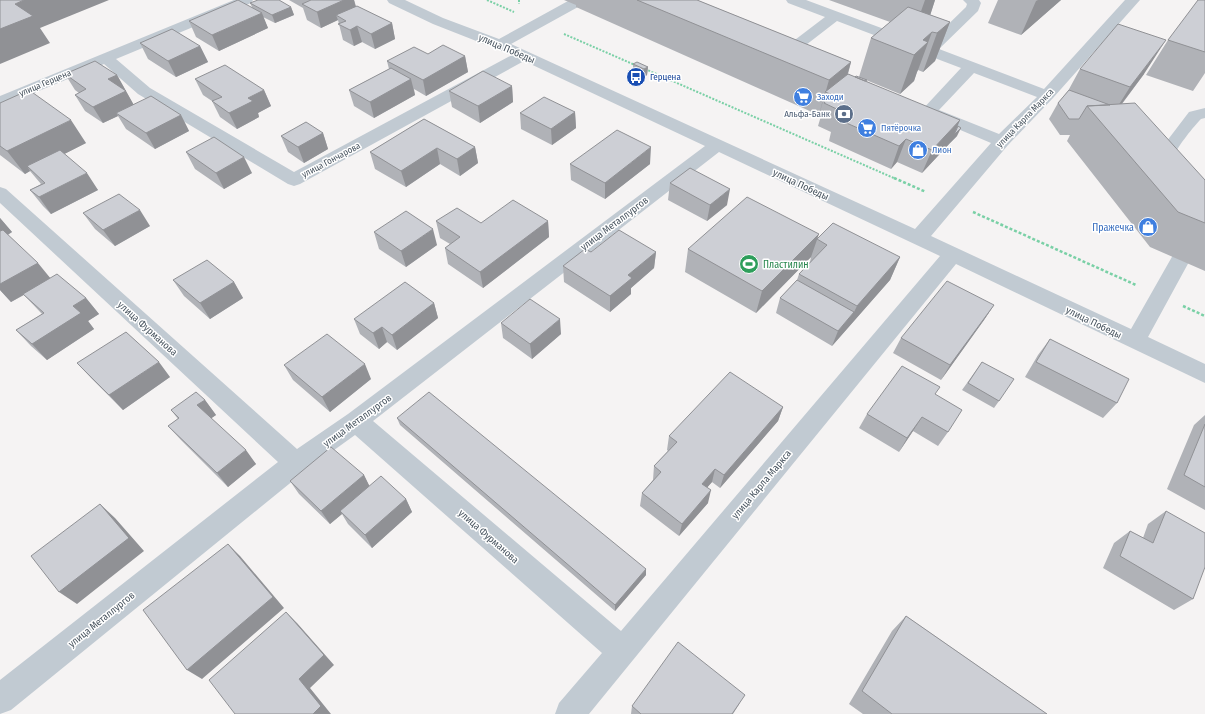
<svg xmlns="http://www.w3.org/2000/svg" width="1205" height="714" font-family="'Fira Sans Condensed',sans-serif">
<rect width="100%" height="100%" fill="#f5f3f3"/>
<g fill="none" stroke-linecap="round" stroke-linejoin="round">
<!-- path-far1 -->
<path stroke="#7ad0a6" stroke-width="2" stroke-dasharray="2 1.5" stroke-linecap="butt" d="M487,0L514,12
M519,0V4
M564,34L635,65
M645,69L896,179"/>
<!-- path -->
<path stroke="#7ad0a6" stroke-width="2.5" stroke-dasharray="3 2" stroke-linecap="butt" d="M894,178L926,192
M973,212L1136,285
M1183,306L1205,316"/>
<!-- minor -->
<path fill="#c1cad2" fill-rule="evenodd" d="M234,0H253L251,3L116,59L150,88L294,172L512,55L433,24L389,3L387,0H405L443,18L499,39L568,1L574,0L580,4L578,7L511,44L915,229L991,143L925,115L921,111L961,68L837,21L793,55H783L781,52L783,49L825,17L788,3L786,0H806L927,45L966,7L967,4L963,0H979L981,3L978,11L939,49L1044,89L1125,0H1140L1053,98L1008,145L931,236L1131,329L1173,255L1180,253L1187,255L1190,260L1148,337L1205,364V383L956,264L589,714H555L559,703L602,653L355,435L305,471L11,710L0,714V680L278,462L0,203V187L6,189L297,449L348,414L705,146L524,61L300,184L294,186L288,184L138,94L104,64L0,107V96ZM974,73L1037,97L999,134L939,110ZM719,152L940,256L621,631L373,421Z
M1205,108V118L1201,119C1195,125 1176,148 1175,155C1170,173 1194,190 1205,200V217L1198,215C1181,198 1158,181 1157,154L1189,112Z"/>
</g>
<!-- wall -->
<path fill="#b0b2b7" d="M289,0H354L356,6L392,23L395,39L375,49L362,42L354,46L343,40L338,20L321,28L307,20L303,8Z
M564,0H697L851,62L848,74L855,77H859L871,38L890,22L829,0H935L930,15L950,22L935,61L923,72L918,70L917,72L914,81L900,94L866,80V81L958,126L957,136L950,143L922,173L897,162L891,169L829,141L831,132L818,126L821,116L576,7V5Z
M998,0H1061L1021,35L988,23Z
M1205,0V73L1193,91L1146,75L1168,40Z
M250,3L291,7L294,15L275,23L263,17L268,28L219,51L196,37L189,21L252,7Z
M140,43L200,46L208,62L176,77L148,59Z
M428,54L465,56L468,72L426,96L414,89L415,95L374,118L354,106L349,90L389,69L387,61Z
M633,64L648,67L647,75L643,78L633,72Z
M1080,69L1144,74L1122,104L1205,180V271L1150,247L1067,141L1070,135H1060L1049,119L1058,103L1068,91Z
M65,74L117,75L133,104L181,115L189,131L155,149L126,129L118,116L103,123L85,111L75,95L79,93L75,90Z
M195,79L264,90L271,106L258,113L259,117L237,129L220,117L212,101L203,95Z
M512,86L513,102L480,123L452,107L449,91Z
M0,103L86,143L64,154L98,190L51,214L43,206L30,190L41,184L30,171L25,174L0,155Z
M575,112L576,128L552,145L521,129L520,113Z
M424,119L475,147L478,163L460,176L440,164L406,187L375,169L370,152Z
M323,133L328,149L304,163L288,152L281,136Z
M186,152L252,173L224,189L195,169Z
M570,164H650L605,199L571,180Z
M670,183L727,205L707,221L668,200Z
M83,213L150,226L115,246L95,229Z
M0,218L12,232L8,235L50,278L86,298L99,314L88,321L94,329L47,360L31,346L16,330L42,314L24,295L11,302L0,290Z
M436,221L481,223L548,221L549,237L483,288L448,264L445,248L450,244L440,238Z
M374,232L437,245L406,267L379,249Z
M817,239L900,257L890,280L832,346L776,313L780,298L797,280L799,274L810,262L811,257L756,313L685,272L688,249Z
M591,252H656L654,268L631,288V294L610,312L564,282L563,266Z
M173,280L234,282L243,298L210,319L184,296Z
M434,303L438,318L397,350L387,342L379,349L360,334L354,319Z
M994,305L984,320L941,380L893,353L901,338Z
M501,323L561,334L532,359L503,338Z
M1050,339L1117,403L1103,418L1025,377L1038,355Z
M982,362L999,401L994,408L962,390Z
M77,363L170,377L123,410L91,378Z
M284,365L371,379L330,412L293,380Z
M935,394L948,432L938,446L913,431L899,452L859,428L867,414Z
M205,400L216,415L211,418L256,464L228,487L181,440L168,426L178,419L171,410Z
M783,407L778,421L720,488L712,482L707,487L708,503L679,536L640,506L642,493L653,480L654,466L668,451L667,450L669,436Z
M1205,415V510L1167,489L1194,425Z
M397,418L646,575L615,611L400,425Z
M364,475L369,486L406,499L412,512L372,548L348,524L342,514L330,524L299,494L290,481Z
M1166,511L1193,599L1174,610L1103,568L1114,543L1130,531L1143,538L1148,524Z
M906,616L1047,714H863L849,704L892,631Z
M740,703L733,714H631L632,706Z"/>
<!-- shaded-wall -->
<path fill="#909195" d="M24,0H109L40,28L50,43L0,64V29L15,4Z
M344,0H354L357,12L336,15L338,20L321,28L317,12Z
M925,0H935L929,19L914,31Z
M1038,0H1061L1021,35L1036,1Z
M291,7L294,15L275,23L272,15Z
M262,13L268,28L219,51L212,35Z
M950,22L935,61L923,72L937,33Z
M392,23L395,39L375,49L371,34Z
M357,26L362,42L354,46L350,30Z
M932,32L918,70L917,72L914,81L900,94L914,55L923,40Z
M1166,40L1144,74L1108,122L1130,87Z
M200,46L208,62L176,77L168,61Z
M465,56L468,72L426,96L423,80Z
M851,62L841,97L833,95L825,92L819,115L829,80Z
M648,67L647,75L643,78L644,69Z
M117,75L135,107L116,113L118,116L103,123L93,107L108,79Z
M411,79L415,95L374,118L370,102Z
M512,86L513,102L480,123L478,106Z
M264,90L271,106L258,113L259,117L237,129L229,113L248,98Z
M575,112L576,128L552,145L551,129Z
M181,115L189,131L155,149L146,133Z
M71,120L86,143L31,171L27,166L30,171L25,174L7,151Z
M960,120L954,135L961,128L957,136L950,143L922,173L932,150Z
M323,133L328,149L304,163L298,147Z
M906,139L897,162L891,169L899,146Z
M475,147L478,163L460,176L457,159Z
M651,147L650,164L605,199V183Z
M437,148L440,164L406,187L401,171Z
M244,157L252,173L224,189L216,173Z
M87,173L98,190L51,214L39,197Z
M730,189L727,205L707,221L710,205Z
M140,210L150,226L115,246L103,230Z
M0,218L12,232L0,239Z
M548,221L549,237L483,288L480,272Z
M433,229L437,245L406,267L401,251Z
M819,234L811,257L756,313L762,291Z
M656,252L654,268L631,288V294L610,312V296L628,275Z
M900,257L890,280L832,346L838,331L854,312L857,306Z
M38,263L51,279L11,302L0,290V284Z
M234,282L243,298L210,319L200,303Z
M86,298L99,314L88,321L94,329L47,360L32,344L73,306Z
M434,303L438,318L397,350L392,335Z
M994,305L984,320L941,380L950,365Z
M560,319L561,334L532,359L530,344Z
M382,327L387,342L379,349L373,333Z
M159,362L170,377L123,410L109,395Z
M365,364L371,379L330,412L322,397Z
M205,400L216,415L209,420L197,405Z
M783,407L778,421L720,488L724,475Z
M922,417L913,431L899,452L907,438Z
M246,450L256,464L228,487L217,473Z
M715,469L712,482L699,497L702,484Z
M364,475L371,489L340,511L342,514L330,524L321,511Z
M711,490L708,503L679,536L682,524Z
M406,499L412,512L372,548L365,535Z
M100,504L115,518L144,551L77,604L59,592Z
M228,544L240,556L284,608L202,679L187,670Z
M646,569V575L615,611V605Z
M286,612L297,623L334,665L310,688L331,714H313L299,679Z"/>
<!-- building -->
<path fill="#cdcfd5" stroke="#909195" d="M0,0H24L15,4L33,16L0,29Z
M238,0L262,13L212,35L189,21Z
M258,0H279L291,7L272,15L250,3Z
M311,0H344L317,12L302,4Z
M637,0H697L851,62L829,80Z
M1198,0H1205V52L1168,40Z
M357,6L392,23L371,34L357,26L350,30L338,24L346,21L336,15Z
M908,7L950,22L937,33L932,32L923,40L928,42L914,55L871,38Z
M1118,24L1166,40L1130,87L1080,69Z
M172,29L200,46L168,61L140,43Z
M443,45L465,56L423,80L387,61L414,47L428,54Z
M95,61L117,75L108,79L126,91L93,107L75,95L86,89L65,74Z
M637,62L648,67L644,69L633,64Z
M225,65L264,90L248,98L253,101L229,113L212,101L222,97L195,79Z
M391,68L411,79L370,102L349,90Z
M483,71L512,86L478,106L449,91Z
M848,74L960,120L932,150L906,139L899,146L835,118L843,112L824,103L833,95L825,92Z
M856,76L867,80L865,81L855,77Z
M29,90L71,120L7,151L0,146V103Z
M1069,90L1110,105L1087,106L1079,119H1069L1058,103Z
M151,96L181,115L146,133L116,113Z
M544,97L575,112L551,129L520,113Z
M1135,103L1205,180V223L1178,212L1087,106Z
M424,119L475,147L457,159L437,148L401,171L370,152Z
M306,122L323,133L298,147L281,136Z
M958,126L961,128L954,135Z
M617,130L651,147L605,183L570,164Z
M214,137L244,157L216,173L186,152Z
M60,150L87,173L39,197L30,190L45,183L27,166Z
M690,168L730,189L710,205L670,183Z
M119,194L140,210L103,230L83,213Z
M747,197L819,234L762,291L688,249Z
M513,200L548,221L480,272L445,248L460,237L436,221L457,208L481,223Z
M406,211L433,229L401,251L374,232Z
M833,223L900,257L857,306L799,274L827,245L817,239Z
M3,230L38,263L0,284V231Z
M619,230L656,252L628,275L632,278L610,296L563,266L585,249L591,252Z
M207,260L234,282L200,303L173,280Z
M57,274L86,298L73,306L81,313L32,344L16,330L44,313L23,294Z
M797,280L854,312L838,331L780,298Z
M947,281L994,305L950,365L901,338Z
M405,282L434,303L392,335L382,327L373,333L354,319Z
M530,299L560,319L530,344L501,323Z
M126,332L159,362L109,395L77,363Z
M327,334L365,364L322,397L284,365Z
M1050,339L1129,379L1117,403L1036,362Z
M982,362L1014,379L999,401L968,383Z
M902,366L940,387L935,394L962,410L948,432L922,417L907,438L867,414Z
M730,372L783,407L724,475L715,469L702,484L711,490L682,524L642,493L661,472L654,466L677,442L669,436Z
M196,392L205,400L197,405L246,450L217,473L168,426L179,418L171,410Z
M429,392L646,569L615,605L397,418Z
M1205,424V487L1184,475Z
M331,447L364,475L321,511L290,481Z
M381,476L406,499L365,535L340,511Z
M100,504L129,538L59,592L31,556Z
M1166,511L1205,533V567L1193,599L1120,556L1130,531L1153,543Z
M228,544L273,597L187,670L143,610Z
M286,612L324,655L299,679L321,706L313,714H235L209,680Z
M906,616L1047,714H892L862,691Z
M678,642L745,695L732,714H641L632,706Z"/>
<!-- icons -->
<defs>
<symbol id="bus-disc" viewBox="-11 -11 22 22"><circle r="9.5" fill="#1a4fb4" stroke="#fff"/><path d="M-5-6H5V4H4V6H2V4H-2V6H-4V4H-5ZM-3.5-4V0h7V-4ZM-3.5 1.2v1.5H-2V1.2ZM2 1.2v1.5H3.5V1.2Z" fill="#fff"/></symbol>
<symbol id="supermarket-disc" viewBox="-11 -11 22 22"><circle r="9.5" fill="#3f7fe0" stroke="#fff"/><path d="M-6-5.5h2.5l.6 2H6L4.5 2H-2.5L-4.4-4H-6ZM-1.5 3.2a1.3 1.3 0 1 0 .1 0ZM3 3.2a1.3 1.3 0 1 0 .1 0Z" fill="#fff"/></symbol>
<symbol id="bank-disc" viewBox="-11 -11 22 22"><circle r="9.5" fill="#5c6f8a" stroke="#fff"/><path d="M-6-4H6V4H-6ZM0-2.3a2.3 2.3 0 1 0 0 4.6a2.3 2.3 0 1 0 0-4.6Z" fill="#fff"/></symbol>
<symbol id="shop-disc" viewBox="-11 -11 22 22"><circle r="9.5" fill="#3f7fe0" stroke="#fff"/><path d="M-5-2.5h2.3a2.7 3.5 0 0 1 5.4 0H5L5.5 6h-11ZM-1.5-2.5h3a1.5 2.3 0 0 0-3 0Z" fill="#fff"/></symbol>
<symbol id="stadium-disc" viewBox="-11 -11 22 22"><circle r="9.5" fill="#2e9e5b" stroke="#fff"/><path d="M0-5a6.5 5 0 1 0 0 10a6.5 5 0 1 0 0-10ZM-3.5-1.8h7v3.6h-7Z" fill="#fff"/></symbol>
</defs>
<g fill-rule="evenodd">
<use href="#bus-disc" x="625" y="66" width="22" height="22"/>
<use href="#supermarket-disc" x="792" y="86" width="22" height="22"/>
<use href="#bank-disc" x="833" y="103" width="22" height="22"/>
<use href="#supermarket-disc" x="856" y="117" width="22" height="22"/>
<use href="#shop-disc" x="907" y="139" width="22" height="22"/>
<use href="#shop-disc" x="1137" y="216" width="22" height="22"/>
<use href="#stadium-disc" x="738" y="253" width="22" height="22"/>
</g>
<g text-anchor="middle" stroke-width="3" stroke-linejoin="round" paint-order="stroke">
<!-- far-transit labels -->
<g font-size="9" fill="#164399" stroke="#fff" text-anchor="start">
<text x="650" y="80">Герцена</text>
</g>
<!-- far-street labels -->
<g font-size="9" fill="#4a5661" stroke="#fff">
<text transform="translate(45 83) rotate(-23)" y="3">улица Герцена</text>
<text transform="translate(1025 118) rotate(-46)" y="3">улица Карла Маркса</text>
<text transform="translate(331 160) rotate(-28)" y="3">улица Гончарова</text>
</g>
<!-- far-shop labels -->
<g font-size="9" fill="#366cbe" stroke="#fff" text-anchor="start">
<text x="817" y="100">Заходи</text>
<text x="881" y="131">Пятёрочка</text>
<text x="932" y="153">Лион</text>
</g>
<!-- far-service labels -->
<g font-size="9" fill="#4e5e75" stroke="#fff" text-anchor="end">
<text x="830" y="117">Альфа-Банк</text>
</g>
<!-- street labels -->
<g font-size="10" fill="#4a5661" stroke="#fff">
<text transform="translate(507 48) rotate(23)" y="4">улица Победы</text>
<text transform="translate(801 184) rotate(25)" y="4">улица Победы</text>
<text transform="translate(614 223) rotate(-37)" y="4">улица Металлургов</text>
<text transform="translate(1094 322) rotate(26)" y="4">улица Победы</text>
<text transform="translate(148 328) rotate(42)" y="4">улица Фурманова</text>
<text transform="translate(357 420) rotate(-36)" y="4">улица Металлургов</text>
<text transform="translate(761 484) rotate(-50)" y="4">улица Карла Маркса</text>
<text transform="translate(489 536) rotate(41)" y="4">улица Фурманова</text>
<text transform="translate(101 619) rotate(-39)" y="4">улица Металлургов</text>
</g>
<!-- shop labels -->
<g font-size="10" fill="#366cbe" stroke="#fff" text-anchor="end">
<text x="1134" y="231">Пражечка</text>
</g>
<!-- leisure labels -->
<g font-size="10" fill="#27864d" stroke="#fff" text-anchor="start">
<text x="763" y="268">Пластилин</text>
</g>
</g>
</svg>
